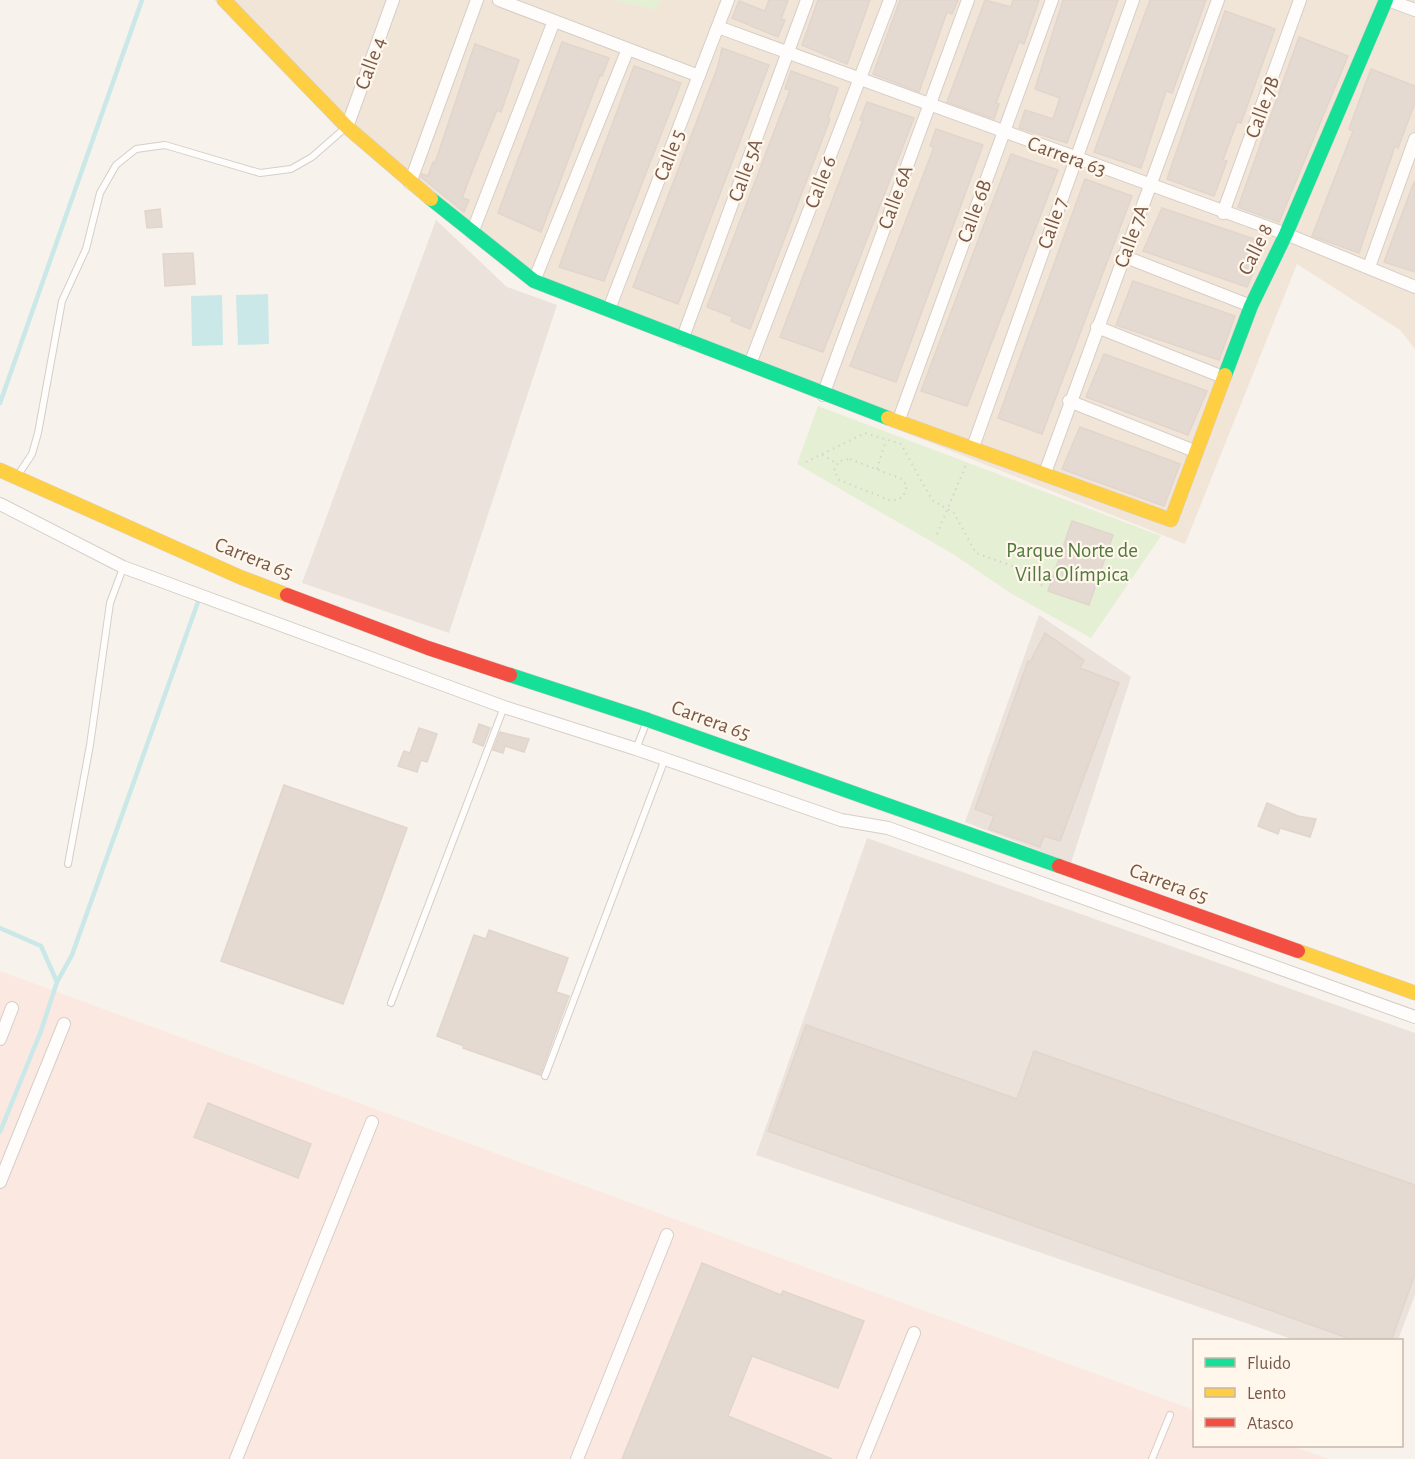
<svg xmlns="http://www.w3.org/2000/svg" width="1415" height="1459" font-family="'Alegreya Sans',sans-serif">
<rect width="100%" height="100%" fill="#f7f2eb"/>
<!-- residential -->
<path fill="#f1e5d8" d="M214,0H1415V349L1400,330L1297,264L1185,544L524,281L348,137Z"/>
<!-- commercial -->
<path fill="#fbe9e1" d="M0,971L1194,1410V1446H1292L1329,1459H0Z"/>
<!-- industrial -->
<path fill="#ebe2db" d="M436,220L507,287L557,305L449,633L302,583Z
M1039,615L1131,677L1071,863L965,822Z
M867,838L1415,1033V1295L1398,1340H1295L756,1155Z"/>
<!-- green -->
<path fill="#e4efd4" d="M612,0H661L656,10Z
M818,406L1161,536L1091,638L1012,594L953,554L797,464Z"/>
<!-- water -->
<path fill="#cbe8e9" d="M268,294L269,344L238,345L236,295Z
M222,295L223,345L192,346L191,296Z"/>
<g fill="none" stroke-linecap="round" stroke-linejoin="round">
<!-- stream -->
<path stroke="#cbe8e9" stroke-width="4.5" d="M0,403L142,0
M0,928L41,946L57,982L41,1031L0,1132
M57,982L72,955L198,602"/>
</g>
<!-- building -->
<path fill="#e4dad2" stroke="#e1d5cc" stroke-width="1.5" d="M769,0H788L781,19L785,20L778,37L732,18L739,1L765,11Z
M818,0H870L847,64L802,45Z
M900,0H958L952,14L947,12L919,92L873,74Z
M985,0L1011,7L1013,0H1039L1024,44L1019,42L996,103L999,104L994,119L947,102Z
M1063,0H1118L1067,143L1019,128L1025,110L1053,119L1060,98L1035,89Z
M1150,0H1206L1172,93L1166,91L1141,168L1094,152Z
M1225,11L1275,29L1241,123L1237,122L1223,160L1227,161L1214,196L1167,179Z
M1299,37L1348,56L1279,222L1238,207Z
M562,42L609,58L602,76L600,75L541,232L498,213Z
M475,44L519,60L501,112L497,110L473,169L462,198L469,200L464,212L421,177L422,174L428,176L433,162L435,163Z
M722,48L769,65L678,304L633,287L718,66Z
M634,66L681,83L604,281L559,267Z
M1371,69L1415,86V103L1398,148L1395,146L1359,253L1312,236L1353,131L1349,129Z
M791,71L838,88L828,118L830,119L750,329L731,321L733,317L707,307L790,90L785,89Z
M867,102L914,118L823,352L780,337L863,120H860Z
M936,129L983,145L896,382L850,366L934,147L930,146Z
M1011,154L1058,170L967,406L921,391Z
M1085,179L1132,196L1042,434L998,418Z
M1414,182H1415V272L1384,262Z
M1162,208L1266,243L1247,287L1143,251Z
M160,209L162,227L147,228L145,211Z
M193,253L195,284L165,286L163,254Z
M1133,281L1235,316L1219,360L1116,325Z
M1104,354L1207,391L1188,435L1086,397Z
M1080,427L1180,464L1164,506L1062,469Z
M1072,521L1113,535L1089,605L1048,591Z
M1045,633L1084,660L1080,668L1119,683L1060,841L1044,836L1040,847L989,829L994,816L975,809L1028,661L1030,662Z
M479,724L490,728L483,746L473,742Z
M419,728L437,734L427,762L421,760L417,772L398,766L404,751L410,753Z
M500,732L529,739L524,752L505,746L503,753L493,750Z
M284,785L407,828L343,1004L221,961Z
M1267,803L1298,816L1316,819L1310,837L1280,828L1278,834L1258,826Z
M489,930L568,958L556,992L569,996L540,1075L463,1048L464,1046L437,1036L474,935L486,939Z
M806,1025L1017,1099L1034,1051L1415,1185V1274L1391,1341H1356L768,1131Z
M208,1103L311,1144L298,1178L194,1137Z
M702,1263L781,1295L783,1291L864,1321L838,1388L752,1356L728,1416L832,1459H622Z"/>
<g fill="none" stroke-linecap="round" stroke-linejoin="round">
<defs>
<path id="lane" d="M18,475L32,454L38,433L62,301L86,249L100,193L116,165L136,149L165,145L260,173L291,169L312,157L344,129
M636,749L647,721
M68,864L90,745L110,603L123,568
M391,1003L504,707
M545,1076L665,759
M1152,1459L1170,1415"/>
<path id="street" d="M499,0L699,76
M1388,0L1415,10
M718,27L1286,234L1415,287
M347,127L393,0
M410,183L477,0
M1223,213L1300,0
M472,233L554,21
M1123,256L1251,306
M1369,267L1415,139
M534,281L628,49
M609,309L728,0
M1097,327L1223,377
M682,340L807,0
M750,364L890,0
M823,395L968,0
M1069,401L1197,452
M898,422L1052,0
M973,447L1133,0
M1045,473L1218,0
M0,504L123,567L504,707L636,749L841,820L888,828L1415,1017
M0,1039L12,1008
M0,1182L64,1024
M236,1459L372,1122
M577,1459L667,1235
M863,1459L914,1333"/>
<path id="fast" d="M431,199L534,281L888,418
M1225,375L1251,306L1286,234L1386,0
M510,675L648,720L1059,866"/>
<path id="slow" d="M224,0L347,127L431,199
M888,418L1171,520L1225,375
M0,470L240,577L287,595
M1298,951L1415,993"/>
<path id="jam" d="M287,595L428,648L510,675
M1059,866L1298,951"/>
</defs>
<!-- lane casing -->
<use href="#lane" stroke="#d6cec8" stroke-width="8"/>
<!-- street casing -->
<use href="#street" stroke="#d6cec8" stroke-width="14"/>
<!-- fast casing -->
<use href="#fast" stroke="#d7cec7" stroke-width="15"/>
<!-- slow casing -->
<use href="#slow" stroke="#d7cec7" stroke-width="15"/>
<!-- jam casing -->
<use href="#jam" stroke="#d7cec7" stroke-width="15"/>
<!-- path -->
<path stroke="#dad2cd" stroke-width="2" stroke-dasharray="1.5 4.5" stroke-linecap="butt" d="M822,455L838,464
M850,459L902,479L907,486L903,497L892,501L839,480L834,470L839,461Z
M806,462L865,433L901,444L932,500L954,513L976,553L1018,568L1026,577L1045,587
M877,469L886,440
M937,534L966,465"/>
<!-- lane -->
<use href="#lane" stroke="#fefdfc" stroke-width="6"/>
<!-- street -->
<use href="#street" stroke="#fefdfc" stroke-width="12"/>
<!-- fast -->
<use href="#fast" stroke="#16e098" stroke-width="14"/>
<!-- slow -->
<use href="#slow" stroke="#ffcf43" stroke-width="14"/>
<!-- jam -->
<use href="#jam" stroke="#f24e42" stroke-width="14"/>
</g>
<g text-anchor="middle" stroke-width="4.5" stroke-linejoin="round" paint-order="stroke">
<!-- street labels -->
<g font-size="21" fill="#785848" stroke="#fff7ec">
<text transform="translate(370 63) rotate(-70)" y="7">Calle 4</text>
<text transform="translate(1262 107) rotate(-70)" y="7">Calle 7B</text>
<text transform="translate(669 155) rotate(-69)" y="7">Calle 5</text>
<text transform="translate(1067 156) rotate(20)" y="7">Carrera 63</text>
<text transform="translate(745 170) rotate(-70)" y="7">Calle 5A</text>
<text transform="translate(820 182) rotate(-69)" y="7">Calle 6</text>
<text transform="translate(895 197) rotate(-70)" y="7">Calle 6A</text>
<text transform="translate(974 211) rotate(-70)" y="7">Calle 6B</text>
<text transform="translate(1052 223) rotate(-71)" y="7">Calle 7</text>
<text transform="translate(1131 236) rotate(-70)" y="7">Calle 7A</text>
<text transform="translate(1255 249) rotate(-64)" y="7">Calle 8</text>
<text transform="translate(254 558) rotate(22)" y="7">Carrera 65</text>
<text transform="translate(711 720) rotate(20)" y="7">Carrera 65</text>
<text transform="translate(1169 883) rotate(20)" y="7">Carrera 65</text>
</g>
<!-- park labels -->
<g font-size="21" fill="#51793d" stroke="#fff7ec">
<text x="1072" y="557">Parque Norte de<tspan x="1072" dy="24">Villa Olímpica</tspan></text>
</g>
</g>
<!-- legend -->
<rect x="1193" y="1339" width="210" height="108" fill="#fff7ec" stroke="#c9b7aa" stroke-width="1.5"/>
<rect x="1205" y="1358" width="30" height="9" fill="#16e098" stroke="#c9b7aa" stroke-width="1.5"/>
<text x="1247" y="1369" font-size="18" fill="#785848">Fluido</text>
<rect x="1205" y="1388" width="30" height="9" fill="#ffcf43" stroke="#c9b7aa" stroke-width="1.5"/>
<text x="1247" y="1399" font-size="18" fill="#785848">Lento</text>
<rect x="1205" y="1418" width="30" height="9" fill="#f24e42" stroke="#c9b7aa" stroke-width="1.5"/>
<text x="1247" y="1429" font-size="18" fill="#785848">Atasco</text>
</svg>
